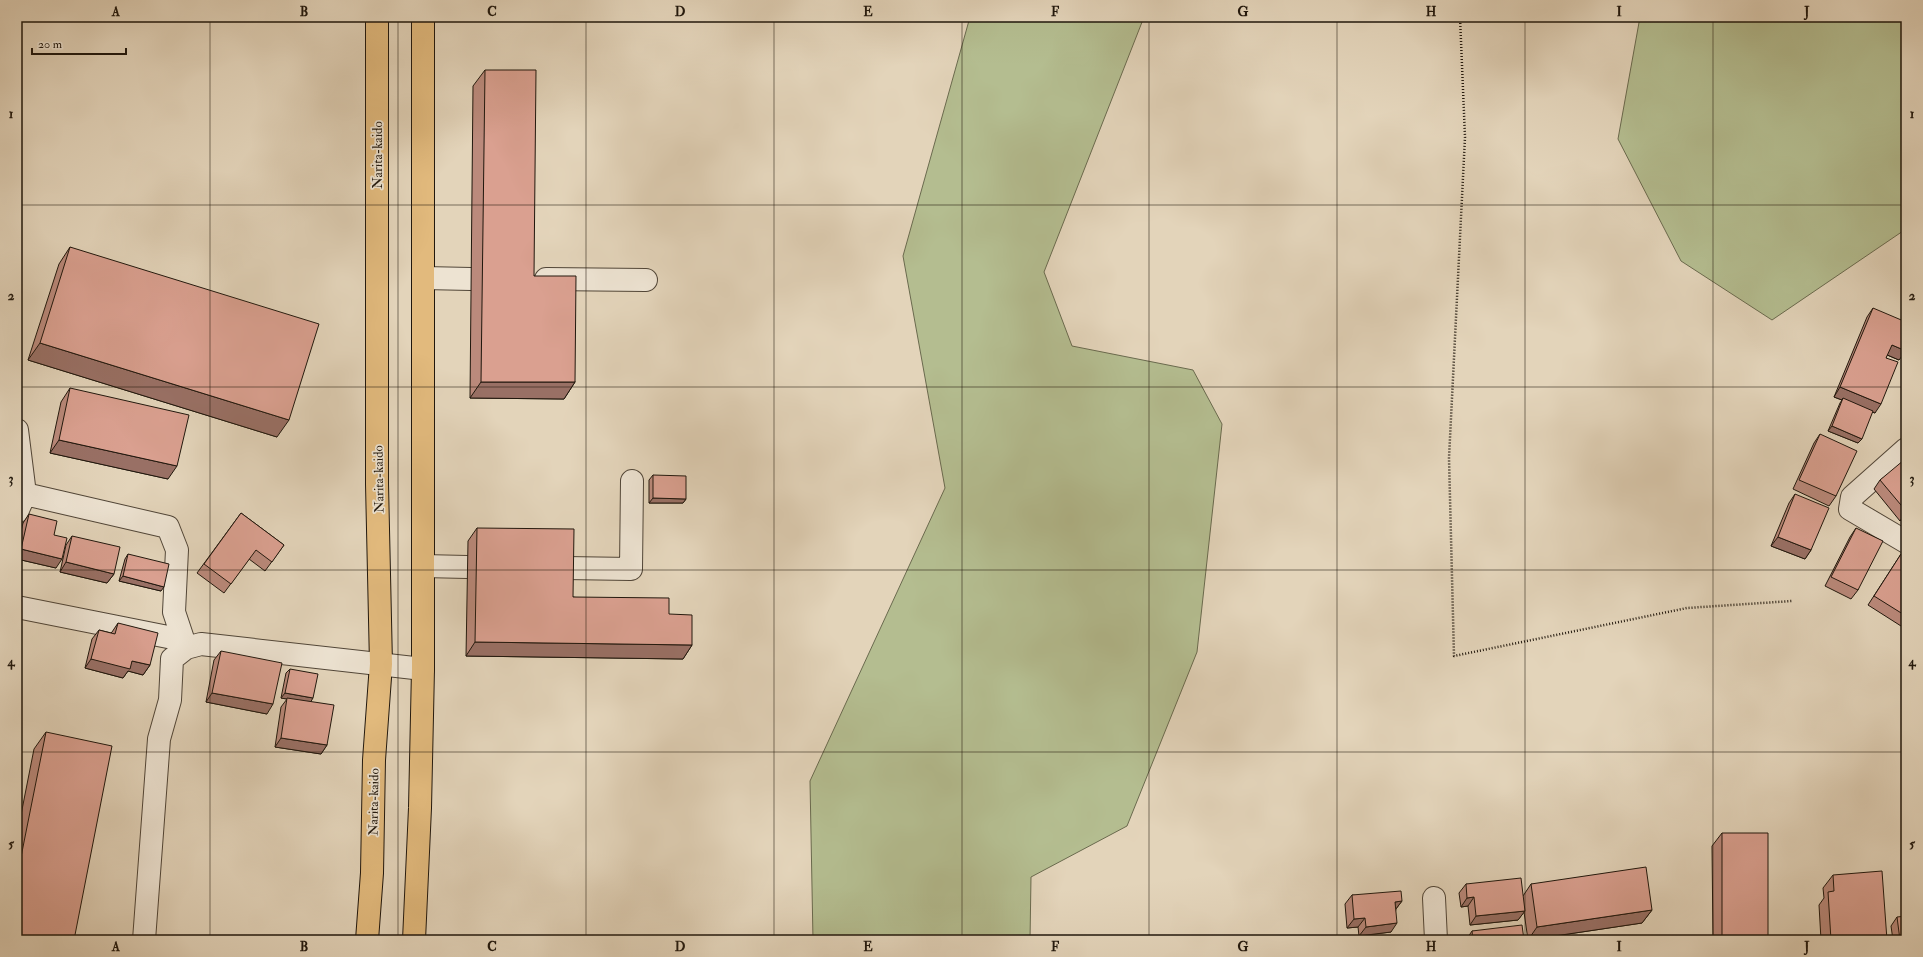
<svg xmlns="http://www.w3.org/2000/svg" width="1923" height="957" font-family="'IM FELL Double Pica',serif">
<rect width="100%" height="100%" fill="#e3d4ba"/>
<filter id="stains"><feTurbulence type="fractalNoise" baseFrequency=".005" numOctaves="4"/><feColorMatrix values="0 0 0 0 .2 0 0 0 0 .09 0 0 0 0 .02 0 0 0 .5 -.17"/></filter>
<radialGradient id="worn" r=".72"><stop offset=".6" stop-color="#630" stop-opacity="0"/><stop offset="1" stop-color="#630" stop-opacity=".3"/></radialGradient>
<!-- green -->
<path fill="#b4bd90" stroke="#6a6a4e" d="M970,17H1144L1044,272L1072,346L1193,370L1222,424L1197,652L1127,826L1031,877L1030,940H813L810,781L945,488L903,256Z
M1640,17H1906V229L1772,320L1681,261L1618,139Z"/>
<g fill="none" stroke-linecap="round" stroke-linejoin="round">
<defs>
<path id="minor" d="M424,278L471,279
M546,279L646,280
M17,430L25,494L168,527L177,550L174,612L186,648
M1906,449L1852,497L1850,509L1906,542
M17,512L25,494
M423,566L467,567
M565,568L631,569L632,481
M17,607L183,640
M1434,898L1436,940
M144,940L159,739L170,700L172,659L186,648L201,644L423,669"/>
<path id="highway" d="M367,940L372,873L374,760L381,664L377,484V17
M414,940L420,808L423,669V17"/>
</defs>
<!-- minor casing -->
<use href="#minor" stroke="#514638" stroke-width="24"/>
<!-- highway casing -->
<use href="#highway" stroke="#20170d" stroke-width="24"/>
<!-- path -->
<path stroke="#20170d" stroke-width="2.5" stroke-dasharray="1 2" stroke-linecap="butt" d="M1460,17L1465,137L1449,458L1454,656L1687,608L1792,601"/>
<!-- minor -->
<use href="#minor" stroke="#ede3d2" stroke-width="22"/>
<!-- highway -->
<use href="#highway" stroke="#e2ba7d" stroke-width="22"/>
</g>
<!-- wall -->
<path fill="#bb8a7c" stroke="#20170d" d="M485,70L534,276L575,382L564,399L470,398L473,86Z
M70,247L277,437L28,360L59,264Z
M1873,308L1899,360L1887,355L1886,358L1875,413L1872,412L1858,443L1828,431L1840,403L1842,400L1834,397L1867,317Z
M70,388L168,479L50,453L61,402Z
M1820,434L1836,496L1829,506L1793,489L1814,443Z
M1906,462V515L1900,521L1874,489L1880,480Z
M653,475L686,499L683,503H649V480Z
M1795,494L1811,550L1805,559L1771,546L1789,503Z
M241,513L284,545L265,571L249,559L224,593L197,573Z
M29,514L54,535L56,568L17,559V548L23,523Z
M477,528L573,597L669,614L692,645L683,659L466,656L468,541Z
M1856,528L1858,590L1851,599L1825,586L1850,537Z
M72,536L114,574L107,583L60,572L66,545Z
M128,554L161,591L119,581L125,559Z
M1901,554L1906,557V618L1901,626L1868,605Z
M118,623L150,665L143,675L128,671L123,678L85,668L92,639L99,630L111,633L112,632Z
M221,651L267,714L206,702L214,660Z
M290,669L311,701L327,745L321,754L275,747L281,707L287,699L281,698L286,673Z
M46,732L17,940V835L34,749Z
M1722,833L1768,940H1713L1712,846Z
M1833,875L1887,940H1821L1819,905L1824,898L1823,888Z
M1466,884L1523,896L1531,884L1652,910L1642,923L1528,940L1524,912L1518,920L1470,925L1468,906L1461,907L1459,893Z
M1352,895L1402,901L1396,909L1391,932L1359,936L1358,927L1347,928L1345,904Z
M1897,917L1906,940H1893L1891,926Z
M1472,931L1524,940H1466Z"/>
<!-- shaded-wall -->
<path fill="#997065" stroke="#20170d" d="M40,343L289,420L277,437L28,360Z
M1892,345L1906,351L1899,360L1885,354Z
M481,382H575L564,399L470,398Z
M1840,387L1881,404L1875,413L1842,400L1843,398L1842,400L1834,397Z
M1832,426L1862,439L1858,443L1828,431Z
M59,440L177,466L168,479L50,453Z
M653,498L686,499L683,503H649Z
M1906,512V515L1900,521Z
M1778,537L1811,550L1805,559L1771,546Z
M21,549L62,559L56,568L17,559V555Z
M66,562L114,574L107,583L60,572Z
M123,576L164,587L161,591L119,581Z
M475,642L692,645L683,659L466,656Z
M91,659L132,661L150,665L143,675L128,671L123,678L85,668Z
M212,693L273,704L267,714L206,702Z
M285,693L313,698L310,703L281,698Z
M281,738L327,745L321,754L275,747Z
M1474,897L1468,906L1461,907L1467,898Z
M1402,901L1395,910V902Z
M1652,910L1642,923L1528,940L1537,927Z
M1525,911L1518,920L1470,925L1476,916Z
M1365,918L1358,927L1347,928L1354,919Z
M1397,923L1391,932L1359,936L1366,927Z"/>
<!-- building -->
<path fill="#daa090" stroke="#20170d" d="M485,70H536L534,276H576L575,382H481Z
M70,247L319,324L289,420L40,343Z
M1873,308L1906,322V351L1892,345L1886,358L1898,362L1881,404L1840,387Z
M70,388L189,415L177,466L59,440Z
M1843,398L1873,411L1862,439L1832,426Z
M1820,434L1857,451L1836,496L1799,480Z
M1904,460L1906,462V511L1880,480Z
M653,475L686,476V499L653,498Z
M1795,494L1829,508L1811,550L1778,537Z
M241,513L284,545L272,562L256,550L231,584L204,564Z
M29,514L57,521L54,535L67,538L62,559L21,549Z
M477,528L574,529L573,597L669,598V614L692,615V645L475,642Z
M1856,528L1883,541L1858,590L1831,577Z
M72,536L120,547L114,574L66,562Z
M128,554L169,564L164,587L123,576Z
M1901,554L1906,557V616L1874,596Z
M118,623L158,633L150,665L132,661L130,669L91,659L99,630L115,634Z
M221,651L282,663L273,704L212,693Z
M290,669L318,674L313,698L285,693Z
M287,698L334,705L327,745L281,738Z
M46,732L112,746L74,940H17V877Z
M1722,833H1768V940H1722Z
M1646,867L1652,910L1537,927L1531,884Z
M1882,871L1887,940H1831L1828,892L1834,891L1833,875Z
M1521,878L1525,911L1476,916L1474,897L1467,898L1466,884Z
M1401,891L1402,901L1395,902L1397,923L1366,927L1365,918L1354,919L1352,895Z
M1906,916V940H1900L1897,917Z
M1522,925L1524,940H1473L1472,931Z
M1416,938V940H1392Z"/>
<!-- grid -->
<path fill="none" stroke="#20170d" stroke-width="1" stroke-opacity="0.55" d="M210,17V940M398,17V940M586,17V940M774,17V940M962,17V940M1149,17V940M1337,17V940M1525,17V940M1713,17V940M17,205H1906M17,387H1906M17,570H1906M17,752H1906"/>
<g text-anchor="middle" stroke-width="3.5" stroke-linejoin="round" paint-order="stroke">
<!-- street labels -->
<g font-size="13" fill="#20170d" stroke="#ede3d2">
<text transform="translate(377 155) rotate(-90)" y="5">Narita-kaido</text>
<text transform="translate(378 479) rotate(-91)" y="5">Narita-kaido</text>
<text transform="translate(373 802) rotate(-89)" y="5">Narita-kaido</text>
</g>
</g>
<!-- margin -->
<rect width="1923" height="957" fill="none" stroke="#e3d4ba" stroke-width="44"/>
<!-- scale -->
<path d="M32 48v6h94v-6" fill="none" stroke="#20170d" stroke-width="2"/>
<text x="38" y="48" font-size="12" fill="#20170d" stroke="#ede3d2" stroke-width="3" paint-order="stroke">20 m</text>
<rect x="22" y="22" width="1879" height="913" fill="none" stroke="#20170d" stroke-width="1.5"/>
<g font-size="13" text-anchor="middle" font-weight="bold" fill="#20170d">
<text x="116" y="16">A</text>
<text x="304" y="16">B</text>
<text x="492" y="16">C</text>
<text x="680" y="16">D</text>
<text x="868" y="16">E</text>
<text x="1055" y="16">F</text>
<text x="1243" y="16">G</text>
<text x="1431" y="16">H</text>
<text x="1619" y="16">I</text>
<text x="1807" y="16">J</text>
<text x="11" y="118">1</text>
<text x="1912" y="118">1</text>
<text x="11" y="300">2</text>
<text x="1912" y="300">2</text>
<text x="11" y="483">3</text>
<text x="1912" y="483">3</text>
<text x="11" y="666">4</text>
<text x="1912" y="666">4</text>
<text x="11" y="848">5</text>
<text x="1912" y="848">5</text>
<text x="116" y="951">A</text>
<text x="304" y="951">B</text>
<text x="492" y="951">C</text>
<text x="680" y="951">D</text>
<text x="868" y="951">E</text>
<text x="1055" y="951">F</text>
<text x="1243" y="951">G</text>
<text x="1431" y="951">H</text>
<text x="1619" y="951">I</text>
<text x="1807" y="951">J</text>
</g>
<rect width="100%" height="100%" filter="url(#stains)"/>
<rect width="100%" height="100%" fill="url(#worn)"/>
</svg>
